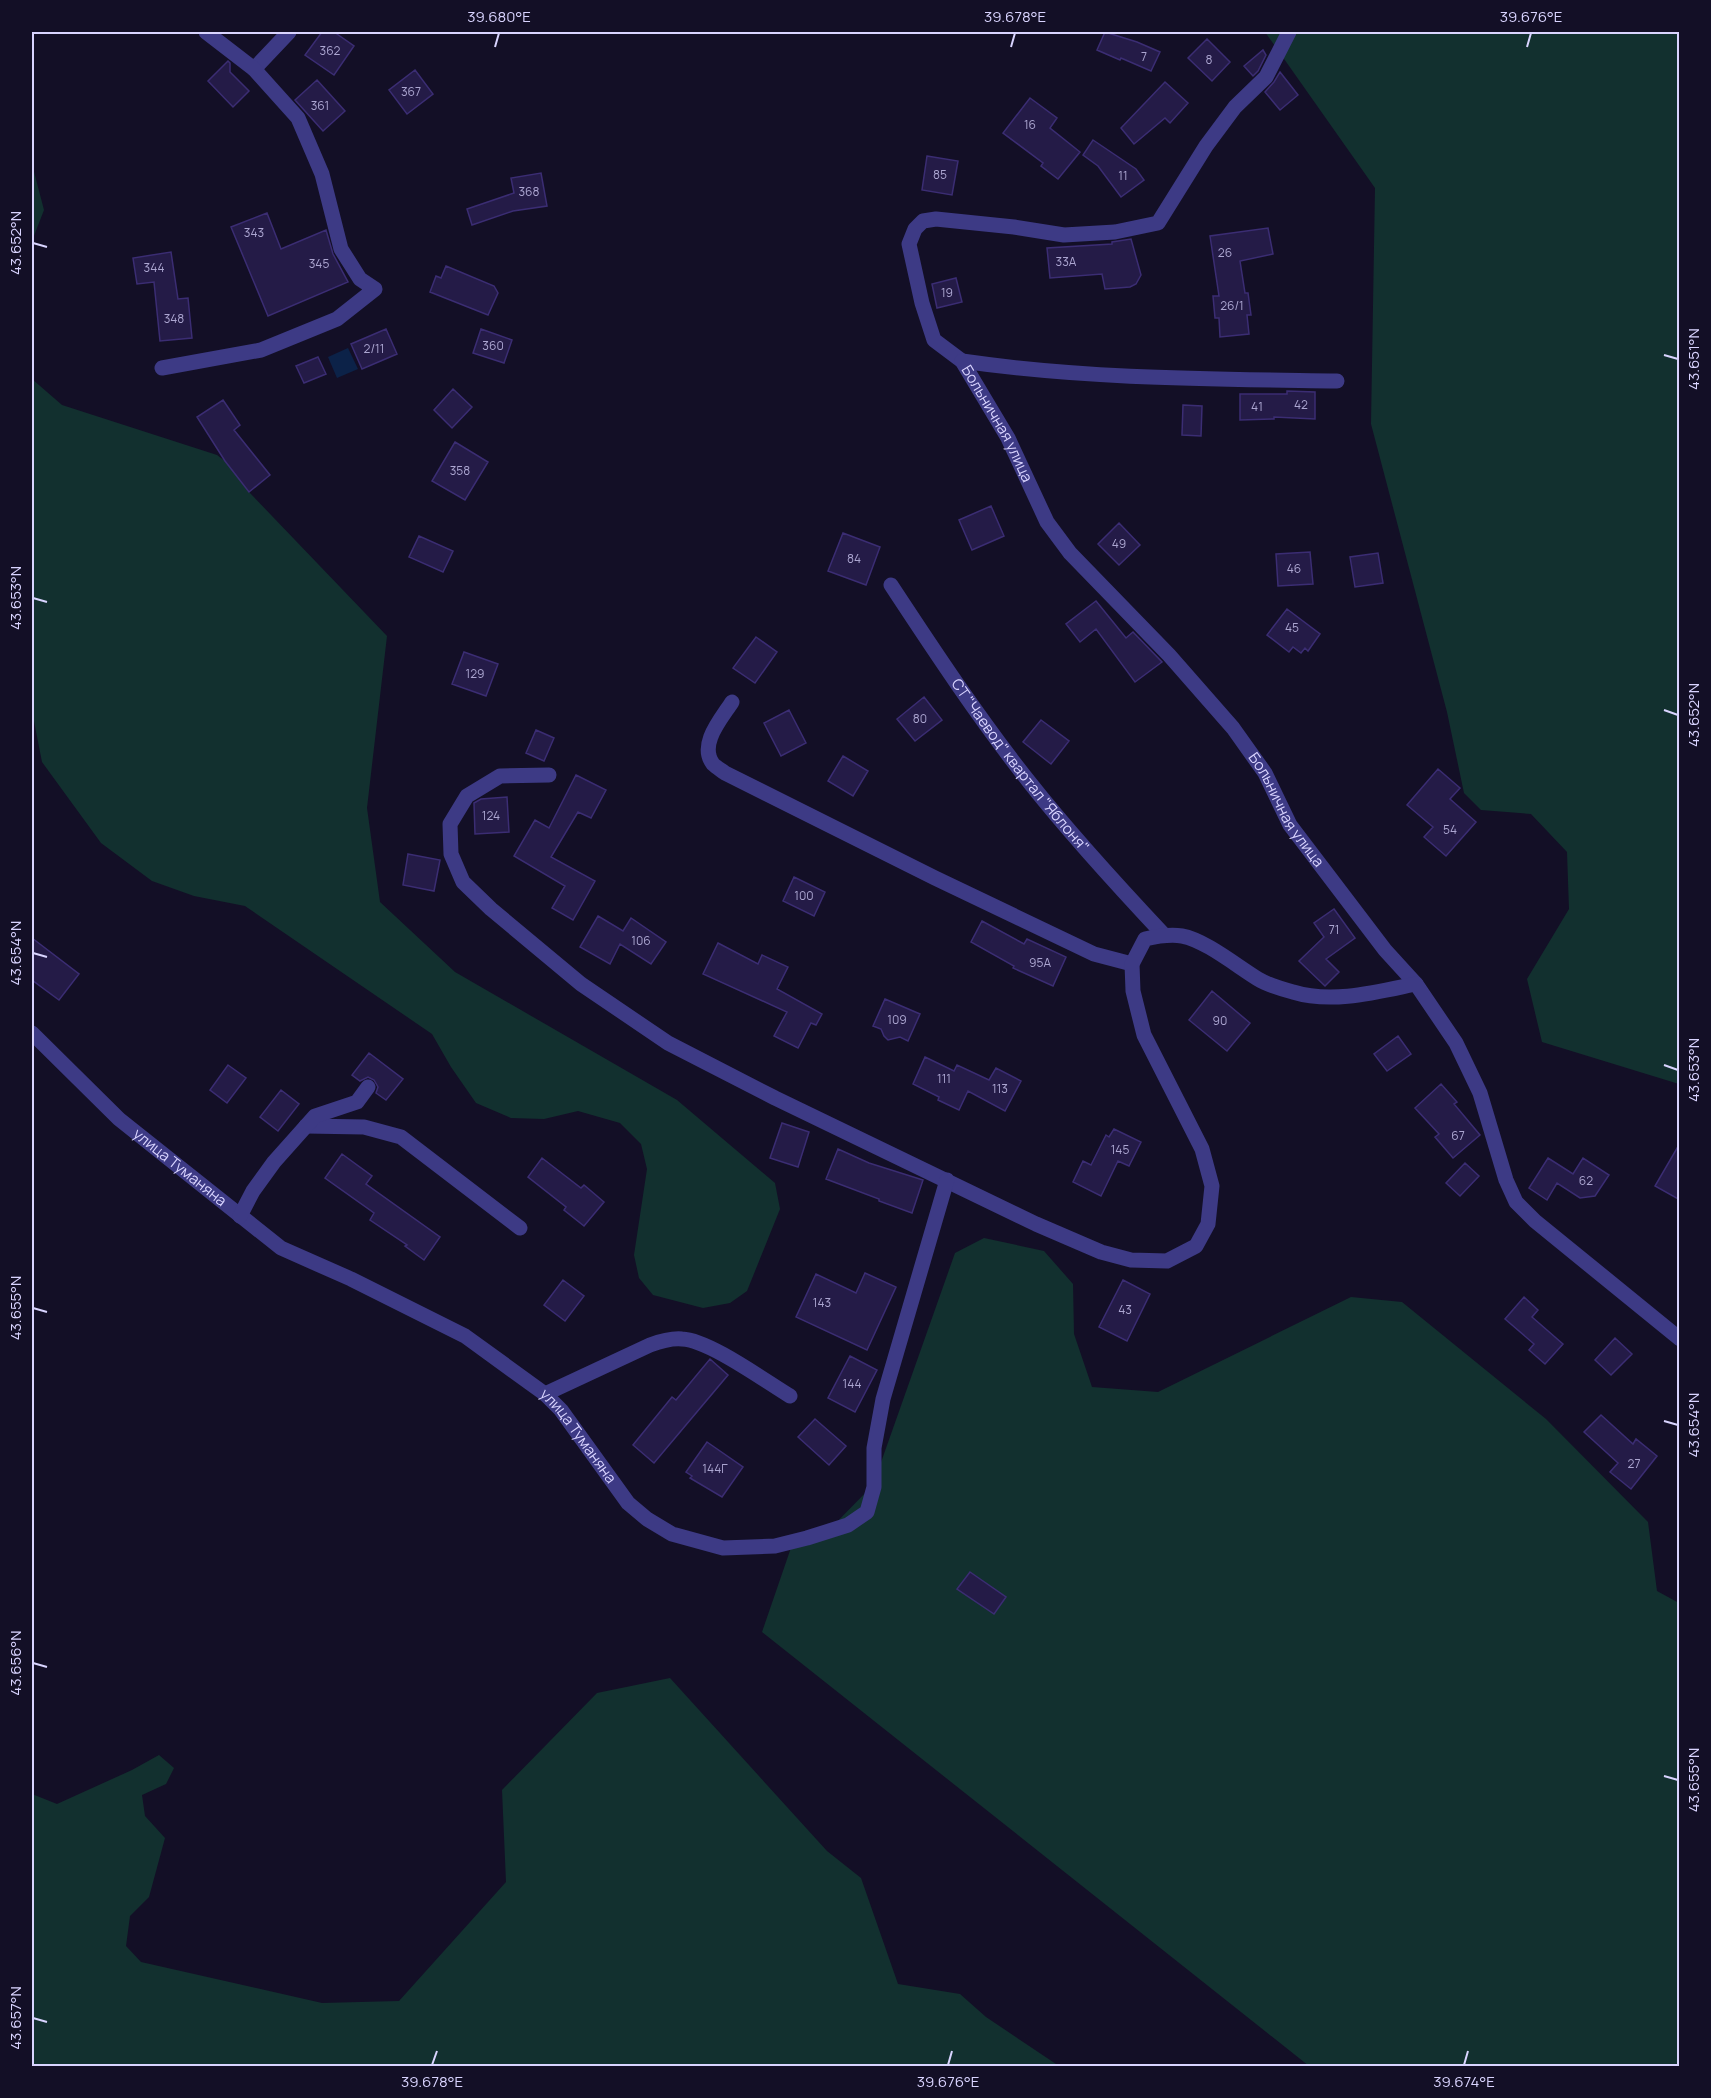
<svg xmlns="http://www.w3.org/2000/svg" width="1711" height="2098" font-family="Manrope,sans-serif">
<rect width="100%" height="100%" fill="#130f26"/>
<!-- green -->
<path fill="#12302f" d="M1265,32H1679V1084L1542,1042L1527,979L1569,909L1567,852L1531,814L1481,810L1464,793L1447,712L1371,424L1375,188Z
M32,164L44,210L32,241Z
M32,379L62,405L217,455L225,461L249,492L387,636L367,808L380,902L455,972L677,1100L775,1183L780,1209L747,1291L730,1303L703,1308L653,1295L639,1278L634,1255L647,1169L641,1144L620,1123L578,1111L544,1119L511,1118L476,1103L451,1067L432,1034L245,906L194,896L152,881L101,843L42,762L32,711Z
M984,1238L1044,1251L1073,1284L1074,1334L1092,1387L1158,1392L1351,1297L1402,1302L1546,1419L1648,1522L1657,1591L1679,1603V2066H1309L762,1632L794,1539L830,1529L873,1485L955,1253Z
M670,1678L827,1851L861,1878L898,1984L960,1994L986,2017L1059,2066H32V1794L57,1804L132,1770L159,1755L174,1768L166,1784L142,1795L145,1816L165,1838L149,1897L130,1916L126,1946L141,1962L322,2003L399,2001L506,1882L502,1790L597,1693Z"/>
<!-- water -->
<path fill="#0c2248" d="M348,348L358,369L337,378L328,357Z"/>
<!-- building -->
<path fill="#241b47" stroke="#3b2d73" stroke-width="1.5" d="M322,32H334L354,46L334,75L305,55Z
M1105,32L1137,42L1160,52L1151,71L1121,58L1120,60L1097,50Z
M1207,39L1230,62L1212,81L1188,58Z
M1263,50L1266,55L1258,71L1253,76L1244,66Z
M228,61L230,63V72L249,91L233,107L208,81Z
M415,70L433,94L407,114L389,90Z
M1280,72L1298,95L1280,110L1265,92L1274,82Z
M317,80L345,111L323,131L295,100Z
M1165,82L1188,103L1170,123L1165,118L1134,144L1121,128Z
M1030,98L1057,118L1050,128L1080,152L1058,179L1041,166L1043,163L1003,133Z
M1093,140L1136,169L1144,180L1121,197L1098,166L1083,155Z
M927,156L958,161L952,195L922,190Z
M541,173L547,206L513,211L472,225L467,209L514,193L511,178Z
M267,213L281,249L326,230L333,254L348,282L268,316L231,227Z
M1268,228L1273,254L1240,261L1245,293H1248L1251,315H1247L1249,334L1220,337L1219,318H1215L1213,296H1219L1210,236Z
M1131,239L1141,275L1136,284L1130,287L1105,289L1102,274L1050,278L1047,248L1112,244V242Z
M171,252L178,299L188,298L192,338L160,341L154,282L137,284L133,258Z
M446,266L494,286L498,293L488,315L430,292L436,276L441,278Z
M956,278L962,302L937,308L932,284Z
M386,329L397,354L362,369L351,344Z
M481,329L512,340L504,363L473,353Z
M318,357L326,374L304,383L296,366Z
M453,389L472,407L452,428L434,410Z
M1287,391L1315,392V419L1274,417V419L1240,420V394H1287Z
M223,400L240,425L234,430L270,475L249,492L225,461L197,417Z
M1183,405L1202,406L1201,436L1182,435Z
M455,442L488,462L465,500L432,481Z
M991,506L1004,536L972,550L959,520Z
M1119,523L1140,545L1119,565L1098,544Z
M843,533L880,547L866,585L828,571Z
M419,536L453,551L443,572L409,557Z
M1310,552L1313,584L1278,586L1276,554Z
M1378,553L1383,583L1355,587L1350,557Z
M1096,601L1126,638L1133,632L1162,662L1135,682L1096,629L1080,642L1066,624Z
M1287,609L1320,634L1308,651L1305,648L1301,653L1293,647L1289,652L1267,635Z
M756,637L777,652L755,683L733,668Z
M464,652L498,664L486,696L452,684Z
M924,697L942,720L915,741L897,719Z
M789,710L806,743L781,756L764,723Z
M1041,720L1069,741L1051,764L1023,742Z
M536,730L554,738L544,761L526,753Z
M843,756L868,771L853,796L828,781Z
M1438,769L1460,788L1450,799L1476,822L1446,856L1424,837L1433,827L1407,805Z
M576,775L606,790L591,818L578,812L551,857L595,881L573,920L552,908L565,886L514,856L535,820L549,828Z
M507,797L509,832L475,834L474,803L481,799Z
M408,854L440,860L434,891L403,885Z
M794,877L825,892L814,916L783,901Z
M1334,909L1355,938L1326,959L1339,972L1325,986L1299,961L1324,937L1314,923Z
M598,916L623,931L631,918L666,942L651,964L620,944L610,964L580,947Z
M982,921L1024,944L1027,939L1066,957L1053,986L1013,968L1014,966L971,942Z
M32,938L79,974L59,1000L32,980Z
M718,943L758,964L762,955L788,967L777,989L822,1014L816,1025L811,1023L798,1048L774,1036L787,1012L703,974Z
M1212,991L1250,1023L1227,1051L1189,1020Z
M885,999L920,1014L908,1041L900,1037L888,1040L884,1036L881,1029L873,1026Z
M1398,1036L1411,1054L1387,1071L1374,1054Z
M369,1053L403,1079L386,1100L376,1093L378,1087L374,1080L368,1077L360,1081L352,1075Z
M925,1057L954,1071L957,1065L989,1080L996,1068L1021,1081L1005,1111L968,1091L959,1110L938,1100L939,1097L913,1084Z
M228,1065L246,1078L227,1103L210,1090Z
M1441,1084L1457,1102L1454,1104L1480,1135L1453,1158L1435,1137L1439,1134L1415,1108Z
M281,1090L299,1104L278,1131L260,1117Z
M782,1123L809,1132L798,1167L770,1158Z
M1114,1129L1141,1142L1129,1166L1118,1161L1101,1196L1073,1182L1083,1161L1091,1165L1106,1135L1109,1137Z
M1680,1143V1200L1655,1186Z
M838,1149L869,1163L923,1180L912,1213L879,1201V1199L826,1179Z
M342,1154L372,1176L366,1184L440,1237L424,1260L405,1246L407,1245L370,1220L374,1213L325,1178Z
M542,1158L581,1188L584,1185L604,1202L584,1226L564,1210L566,1207L528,1177Z
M1548,1158L1573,1174L1583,1158L1609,1175L1595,1196L1580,1198L1557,1183L1547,1200L1529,1188Z
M1465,1163L1479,1176L1460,1196L1446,1183Z
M865,1273L896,1287L867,1350L796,1317L816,1274L856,1293Z
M563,1280L584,1296L565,1321L544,1305Z
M1123,1280L1150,1294L1127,1341L1099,1327Z
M1524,1297L1538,1310L1532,1317L1563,1344L1545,1364L1529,1350L1534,1344L1505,1319Z
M1615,1338L1632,1354L1611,1375L1595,1360Z
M850,1356L877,1370L855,1412L828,1398Z
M710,1359L728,1375L654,1463L633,1445L672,1397L676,1400Z
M1601,1415L1633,1444L1636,1439L1657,1456L1631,1489L1610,1472L1618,1463L1584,1432Z
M815,1419L846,1446L829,1465L798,1437Z
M707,1442L743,1467L722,1497L690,1478L692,1476L686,1472Z
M970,1572L1006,1597L994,1614L957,1589Z"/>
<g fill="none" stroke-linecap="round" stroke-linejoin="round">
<!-- minor -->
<g stroke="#3d3a85" stroke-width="15">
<path id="s1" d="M1289,32L1266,77L1235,107L1206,146L1158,223L1115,232L1064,235L1014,227L936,219L923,221L915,229L909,244L922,303L934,340L962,361L1008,438L1047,522L1070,553L1169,655L1233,728L1265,773L1290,825L1385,950L1416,984"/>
<path d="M254,69L289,32"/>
<path d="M962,361C1086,379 1212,379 1337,381"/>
<path d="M162,368L261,350L337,319L375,289L360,279L341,249L322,174L298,118L254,69L206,32"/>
<path id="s2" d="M891,585C935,652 980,720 1030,783C1072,836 1118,886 1164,935"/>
<path d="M732,702C722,718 698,744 713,764C716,767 721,770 725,773L935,878L1094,954L1132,964"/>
<path d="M549,775L500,776L467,796L450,824L451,854L463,882L491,909L581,984L668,1043L775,1098L1036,1224L1101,1252L1131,1260L1167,1261L1196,1246L1208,1224L1212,1186L1202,1149L1144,1035L1133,991L1132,964L1145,939C1158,936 1169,934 1182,936C1205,940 1238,967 1258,979C1268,985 1282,989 1293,992C1332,1004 1377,992 1416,984L1456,1043L1480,1093L1506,1180L1516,1202L1535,1221L1680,1339"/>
<path id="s3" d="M32,1033L119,1119L281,1248L351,1279L465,1336L545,1394L561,1410L628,1503L647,1519L672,1534L723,1548L775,1546L807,1538L848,1525L867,1512L874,1487V1448L883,1399L947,1180"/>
<path d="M306,1126L364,1127L401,1137L520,1228"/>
<path d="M240,1216L253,1191L274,1162L315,1116L357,1102L368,1087"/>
<path d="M545,1394L650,1345C661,1341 671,1338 682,1339C709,1340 765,1381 790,1396"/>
</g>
</g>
<!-- ticks -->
<path fill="none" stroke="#d9d4ff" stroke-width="2" d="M495,47L499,33M1011,47L1015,33M1527,47L1531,33M33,243L47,247M1664,355L1678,359M33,598L47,602M1664,710L1678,715M33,953L47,957M1664,1065L1678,1070M33,1308L47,1312M1664,1421L1678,1425M33,1663L47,1667M1664,1776L1678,1780M33,2018L47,2022M432,2065L437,2051M948,2065L952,2051M1464,2065L1468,2051"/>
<g text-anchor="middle" stroke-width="5" stroke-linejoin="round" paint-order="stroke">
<!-- number labels -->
<g font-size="12" fill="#aca6d1">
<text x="330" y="55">362</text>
<text x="1144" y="61">7</text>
<text x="1209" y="64">8</text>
<text x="411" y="96">367</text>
<text x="320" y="110">361</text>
<text x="1030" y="129">16</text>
<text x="940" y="179">85</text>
<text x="1123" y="180">11</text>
<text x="529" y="196">368</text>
<text x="254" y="237">343</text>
<text x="1225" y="257">26</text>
<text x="1066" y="266">33А</text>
<text x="319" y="268">345</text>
<text x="154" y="272">344</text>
<text x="947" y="297">19</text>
<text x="1232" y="310">26/1</text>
<text x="174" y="323">348</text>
<text x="493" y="350">360</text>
<text x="374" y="353">2/11</text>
<text x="1301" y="409">42</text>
<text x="1257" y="411">41</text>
<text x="460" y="475">358</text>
<text x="1119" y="548">49</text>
<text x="854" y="563">84</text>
<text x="1294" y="573">46</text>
<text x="1292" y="632">45</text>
<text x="475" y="678">129</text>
<text x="920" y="723">80</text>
<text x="491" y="820">124</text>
<text x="1450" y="834">54</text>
<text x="804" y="900">100</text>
<text x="1334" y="934">71</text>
<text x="641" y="945">106</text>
<text x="1040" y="967">95А</text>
<text x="897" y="1024">109</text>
<text x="1220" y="1025">90</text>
<text x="944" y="1083">111</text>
<text x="1000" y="1093">113</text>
<text x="1458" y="1140">67</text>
<text x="1120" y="1154">145</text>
<text x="1586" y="1185">62</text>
<text x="822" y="1307">143</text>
<text x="1125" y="1314">43</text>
<text x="852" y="1388">144</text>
<text x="1634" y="1468">27</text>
<text x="715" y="1473">144Г</text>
</g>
<!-- street labels -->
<g font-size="15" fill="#d9d4ff" stroke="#130f26">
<text dy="5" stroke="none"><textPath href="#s1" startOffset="704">Больничная улица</textPath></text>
<text dy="5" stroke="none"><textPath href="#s2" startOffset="222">СТ "Чаевод" квартал "Яблоня"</textPath></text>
<text dy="5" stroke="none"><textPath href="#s1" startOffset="1190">Больничная улица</textPath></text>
<text dy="5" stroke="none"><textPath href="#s3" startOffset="200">улица Туманяна</textPath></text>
<text dy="5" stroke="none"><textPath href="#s3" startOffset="686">улица Туманяна</textPath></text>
</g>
</g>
<!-- border -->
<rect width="1711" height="2098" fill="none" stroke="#130f26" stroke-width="66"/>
<rect x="33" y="33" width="1645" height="2032" fill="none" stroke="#d9d4ff" stroke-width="2"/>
<g font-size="15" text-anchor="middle" fill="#d9d4ff">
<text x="499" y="22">39.680°E</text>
<text x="1015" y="22">39.678°E</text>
<text x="1531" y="22">39.676°E</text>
<text transform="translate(16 243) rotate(-90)" y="5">43.652°N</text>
<text transform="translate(1694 359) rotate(-90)" y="5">43.651°N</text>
<text transform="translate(16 598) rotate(-90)" y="5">43.653°N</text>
<text transform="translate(1694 715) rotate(-90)" y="5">43.652°N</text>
<text transform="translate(16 953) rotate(-90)" y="5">43.654°N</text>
<text transform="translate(1694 1070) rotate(-90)" y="5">43.653°N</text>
<text transform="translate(16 1308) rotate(-90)" y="5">43.655°N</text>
<text transform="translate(1694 1425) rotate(-90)" y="5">43.654°N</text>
<text transform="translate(16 1663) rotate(-90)" y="5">43.656°N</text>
<text transform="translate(1694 1780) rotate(-90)" y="5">43.655°N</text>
<text transform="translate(16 2018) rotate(-90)" y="5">43.657°N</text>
<text x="432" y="2087">39.678°E</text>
<text x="948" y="2087">39.676°E</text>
<text x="1464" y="2087">39.674°E</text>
</g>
</svg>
